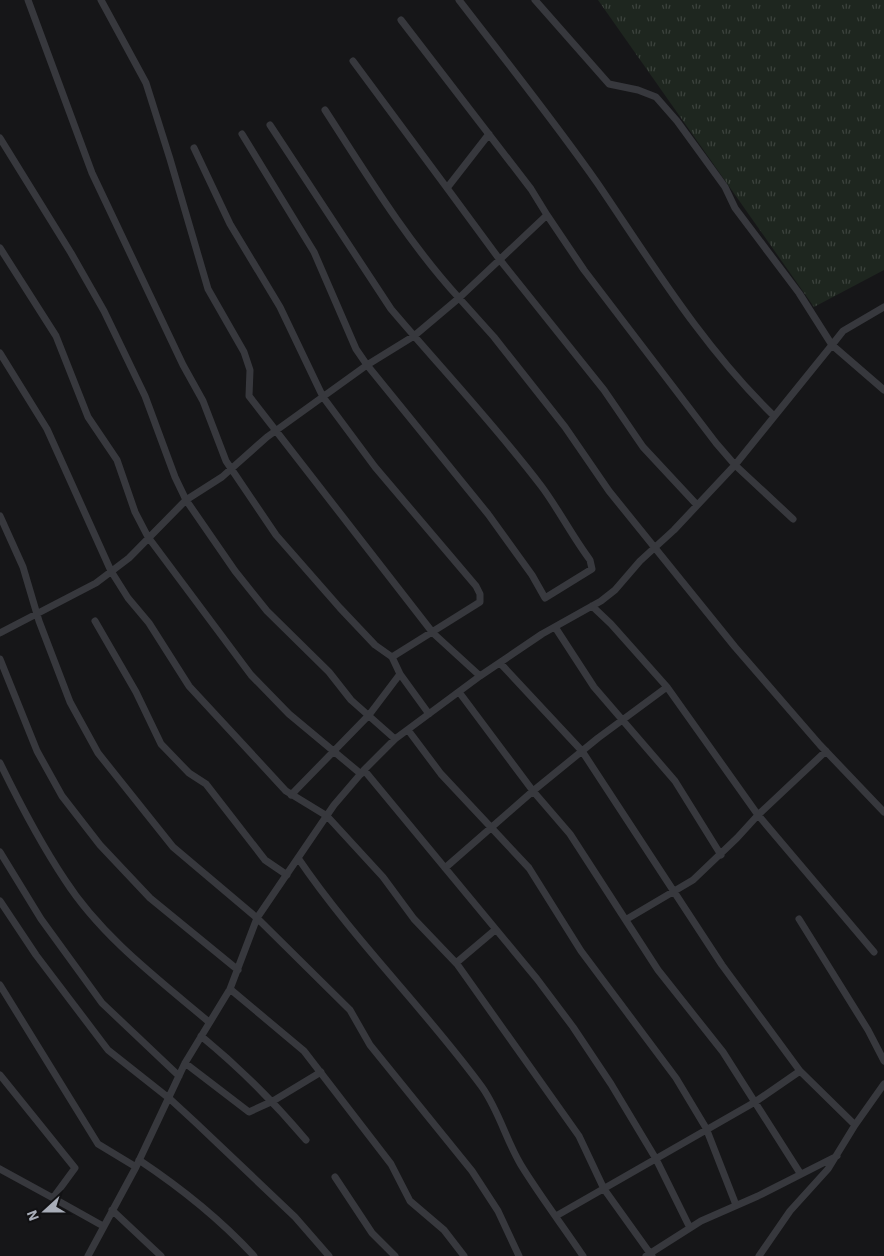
<svg xmlns="http://www.w3.org/2000/svg" width="884" height="1256" font-family="'IBM Plex Sans',sans-serif">
<defs>
<pattern id="grass-tufts" width="24" height="20" patternUnits="userSpaceOnUse" patternTransform="scale(1.25)"><rect width="24" height="20" fill="#1e261f"/><path d="M3 7l-1-3M5 7V3M7 7l1-3M15 17l-1-3M17 17v-4M19 17l1-3" fill="none" stroke="#3c433d"/></pattern>
</defs>
<rect width="100%" height="100%" fill="#161618"/>
<!-- grass -->
<path fill="url(#grass-tufts)" d="M598,0H884V270L814,307Z"/>
<g fill="none" stroke-linecap="round" stroke-linejoin="round">
<!-- minor -->
<path stroke="#37383d" stroke-width="7" d="M28,0L92,173L183,365L203,401L226,461L276,535L340,608L375,645L392,657L400,674L369,715L291,795
M101,0L146,83L170,159L208,289L244,352L250,370L249,396L433,633L480,676
M459,0C506,61 554,121 598,184C653,265 703,347 774,416
M535,0L609,84L638,90L656,97L677,121L725,187L735,208L799,293L832,345L843,331L884,307
M401,20L531,189L547,215
M353,61L447,188
M270,125L391,309C441,368 495,425 542,487C559,510 572,536 590,560L592,569L545,598L532,575L488,514L367,365L414,336L459,298C407,241 367,175 325,110
M489,134L447,188L500,260L604,390L643,447L697,505
M0,138L71,253L104,311L145,396L175,477L186,500L235,571L267,611L329,672L351,700L395,739
M194,148L230,224L280,307L323,397L375,467L476,586L480,594V602L392,657
M0,248L56,336L88,417L117,460L135,512L148,537L251,675L289,714L361,774
M0,353L47,429L111,571L128,598L149,623L189,686L286,791L327,816L383,877L414,919L457,964L579,1136L604,1189L652,1256
M0,516L23,567L39,621L70,702L98,753L173,847L257,918L350,1010L370,1045L472,1171L498,1211L519,1256
M793,519L735,465L716,443L584,270L547,215L459,298L494,337L565,427L609,491L735,647L820,745L884,812
M95,621L136,692L161,744L189,773L206,784L265,860L287,875
M555,627L594,687L675,781L721,855
M0,633L96,583L129,558L186,500L222,477L267,437L367,365L356,349L314,252L242,134
M0,659L37,751L62,796L100,845L150,898L238,970
M500,663L582,751L722,965L800,1071L755,1102L556,1216
M400,674L429,714
M667,687L758,815L874,952
M459,692L533,791L598,738L667,687L611,624L592,606
M408,730L441,774L529,868L581,951L676,1078L706,1128L736,1205
M0,763C19,802 41,844 65,880C101,936 158,979 209,1022
M364,770L537,979L573,1027L611,1084L656,1159L690,1228
M0,852L41,919L102,1003L179,1076
M298,858C353,939 424,1008 482,1087C499,1111 506,1140 521,1165C540,1196 563,1226 583,1256
M445,868L533,791L570,834L658,970L723,1052L800,1173
M0,901L36,955L108,1050L170,1099L195,1122L295,1217L329,1256
M627,919L693,880L737,838L758,815L826,751
M799,919L868,1030L884,1061
M456,963L495,930
M0,985L98,1144L136,1167
M230,989L304,1051L391,1164L410,1201L444,1230L464,1256
M201,1036C240,1068 274,1102 306,1140
M185,1063L249,1112L273,1101L321,1072
M800,1071L855,1125
M0,1075L75,1168L53,1198L103,1226
M139,1160C181,1188 220,1219 254,1256
M0,1169L53,1198
M335,1177L372,1233L395,1256
M112,1210L161,1256
M88,1256L136,1167L185,1063L230,989L257,918L334,805L364,770L395,739L480,676L542,634L601,601L615,590L640,561L674,530L735,465L832,345L884,390
M646,1256L701,1221L758,1196L837,1156
M759,1256L790,1211L828,1169L855,1125L884,1084"/>
</g>
<!-- north arrow -->
<g transform="translate(45 1211) rotate(249)" stroke="#111113" stroke-width="4" paint-order="stroke">
<path d="M0-4L9 19L0 12L-9 19Z" fill="#a8adb8"/>
<text y="-8" font-size="14" font-weight="bold" text-anchor="middle" fill="#a8adb8">N</text>
</g>
</svg>
